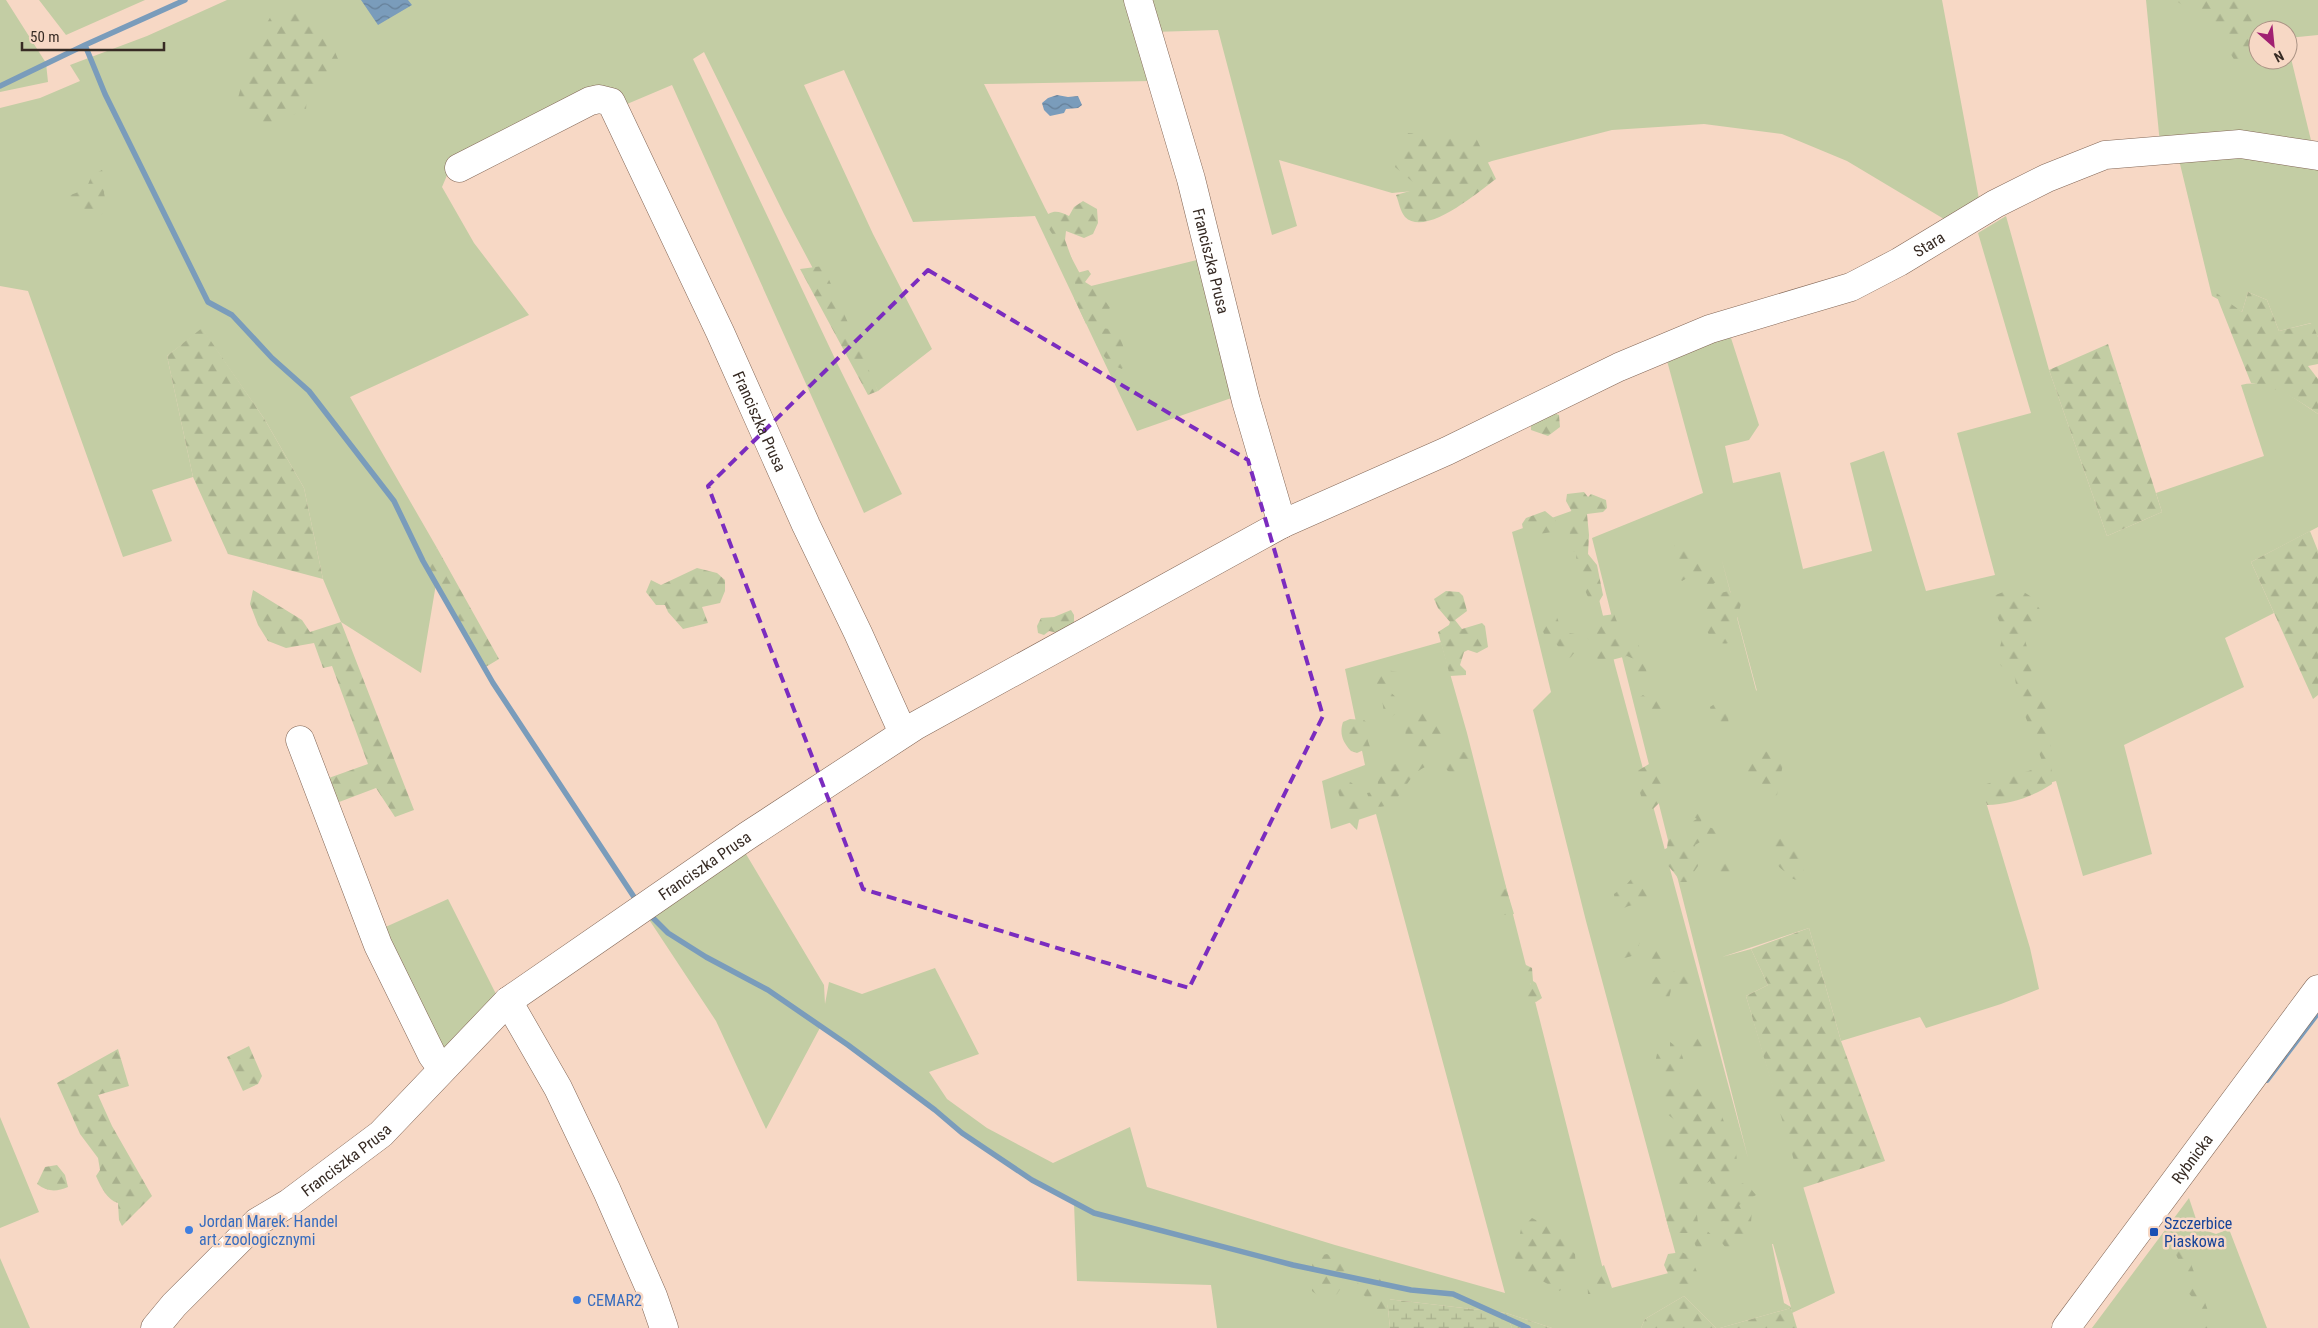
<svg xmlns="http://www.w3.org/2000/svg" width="2318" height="1328" font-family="'Roboto Condensed',sans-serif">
<defs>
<pattern id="forest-firs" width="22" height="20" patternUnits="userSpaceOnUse" patternTransform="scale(1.25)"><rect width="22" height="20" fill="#c3cda4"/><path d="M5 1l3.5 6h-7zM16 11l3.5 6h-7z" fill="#a8b08d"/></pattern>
<pattern id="wetland-marsh" width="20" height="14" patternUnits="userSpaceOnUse" patternTransform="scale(1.25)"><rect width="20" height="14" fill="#c3cda4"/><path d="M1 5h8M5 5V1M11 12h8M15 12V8" fill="none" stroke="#a8b08d"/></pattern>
<pattern id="water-waves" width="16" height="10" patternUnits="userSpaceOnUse" patternTransform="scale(1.25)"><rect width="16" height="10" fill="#7a9cbb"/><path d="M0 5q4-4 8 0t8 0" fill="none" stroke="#657f98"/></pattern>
</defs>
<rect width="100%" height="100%" fill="#f7d8c5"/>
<!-- grass -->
<path fill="#c3cda4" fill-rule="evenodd" d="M0,0H6L46,63L48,82L0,92Z
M39,0H145L66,35Z
M227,0H1125L1152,81L984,84L1045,208L1087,287L1205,258L1240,395L1137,431L1035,216L913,222L844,70L804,85L873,234L932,349L878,391L784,214L704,52L693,59L837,363L902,494L864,513L672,85L620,107L613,96L451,166L442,187L474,243L529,315L350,397L437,548L423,562L436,584L421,673L341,622L323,579L304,488L265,420L202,329L167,356L193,477L152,490L172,541L123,557L28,291L0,286V108L40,98L80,81L70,65L147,36Z
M1142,0H1942L1979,199L1949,222L1847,161L1782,134L1704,124L1612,130L1492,161L1414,191L1392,193L1279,160L1297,226L1272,235L1218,30L1153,32Z
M2146,0H2318V35L2288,38V30H2258V60H2288V46L2318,169V337L2311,323L2279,331L2267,300L2248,292L2242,312L2212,296L2180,164L2160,144Z
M2006,216L2049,370L2107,536L2162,512L2156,493L2264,456L2241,385C2269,378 2296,399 2318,414V527L2251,562L2274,613L2225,638L2244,687L2124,745L2152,854L2083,876L2056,781L1986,802L2030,948L2039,989L2001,1004L1926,1028L1920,1017L1841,1041L1809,928L1722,957L1751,949L1768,985L1746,996L1835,1293L1792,1313L1791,1308L1720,1328H1716L1684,1296L1645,1319L1641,1328H1552L1506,1313L1387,1299L1390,1328H1217L1211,1285L1077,1281L1074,1203L990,1151L822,1027V1024L766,1129L716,1021L646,915L743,849L824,985L825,1004L829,982L862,994L935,968L979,1054L929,1072L947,1099L987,1128L1053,1163L1130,1127L1147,1187L1335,1245L1505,1293L1376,814L1331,829L1322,781L1365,765L1345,669L1441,642L1467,733L1608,1289L1680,1270L1586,921L1533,710L1551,692L1512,532L1577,509L1615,665L1748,1158L1592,538L1703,493L1666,357L1726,336L1731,338L1759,425L1749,440L1725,446L1733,483L1780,472L1803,569L1872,551L1850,463L1884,451L1926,591L1995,575L1957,433L2031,413L1978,233ZM1721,557L1757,691L1756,690ZM1772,1244H1773L1791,1307L1784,1303Z
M448,899L497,996L443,1059L381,929Z
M0,1117L39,1212L0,1228Z
M2189,1198L2199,1228L2216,1234L2229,1229L2267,1328H2092Z
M0,1258L30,1328H0Z"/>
<!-- forest -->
<path fill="url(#forest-firs)" d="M2175,0H2245L2277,30H2258V57L2235,61L2214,27Z
M306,12L315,26L330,40L338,59L307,94L306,110L284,118L260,131L247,115L238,98L251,50L271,16Z
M1408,133L1476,138L1496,179C1479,191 1426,238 1405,217C1400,211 1399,202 1396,195L1420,188L1395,167Z
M102,170L106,181L104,193L108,212L94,217L67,207L68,196L86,189L92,175Z
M1083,201L1097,209L1098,223L1093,234L1084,238L1066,231L1065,240L1077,273L1088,270L1091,274L1085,282L1098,290L1110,308L1097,321V325L1100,329C1120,325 1123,345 1127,360L1122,369C1108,364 1104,357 1096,344L1100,336L1092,323L1086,324L1074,298C1083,279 1053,236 1043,219C1051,209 1059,211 1069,216L1074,207Z
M823,266L878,391L868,395L800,269Z
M2215,292L2242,312L2248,292L2267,300L2279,331L2312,323L2318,337V364L2308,366L2318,379V414C2297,399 2277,387 2251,383Z
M202,328L265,420L304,488L323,579L228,554L193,477L167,356Z
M2108,344L2162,512L2107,536L2049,370Z
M1546,410L1559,415L1560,427L1548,436L1531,430V419Z
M1584,492L1588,497L1591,494L1606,500L1607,508L1603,512L1587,514L1589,535L1588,554L1597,565L1603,595L1594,610L1577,573L1576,552L1568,550L1572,512L1566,501L1567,494Z
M1545,511L1556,520L1552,532L1533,535L1529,532L1524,534L1522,524L1526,518Z
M2310,531L2318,551V695L2313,699L2251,562Z
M1677,536L1684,541L1697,560L1704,561V568L1716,582L1705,590L1700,589L1694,581L1697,572L1682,581L1677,577L1674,539Z
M437,548L499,659L484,668L422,559Z
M697,568L717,573L725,580V591L720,603L702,607L708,623L683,629L668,612L665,605H656L646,592L651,580L661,585Z
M2016,587L2030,596L2045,616L2022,628L2032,667L2030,687L2039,694L2047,705L2051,748L2052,784C2032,797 2011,804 1987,805L1980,786L2044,766L2018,697L2014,672L2001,666L1998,655L2004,631L1988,598Z
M253,590L302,620L310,632L341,622L414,810L395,817L376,788L326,807V779L368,764L332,666L323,668L314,643L286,648L268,641L258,625L250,604Z
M1446,591L1459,592L1463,596L1467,611L1455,620L1462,629L1482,623L1485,626L1488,647L1477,653L1468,650L1464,652L1460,665L1466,671V675L1450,676L1438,632L1449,625L1450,622L1438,608L1434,599Z
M1729,591L1741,604L1733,631V642C1708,650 1703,624 1702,605L1712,595Z
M1071,610L1074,615V624L1058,633L1049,631L1044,635L1038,633L1037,626L1041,618L1054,617Z
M1614,614L1622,635L1637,642L1643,655L1647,673L1643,677L1635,679L1633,674L1638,672L1634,659L1627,656L1600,663L1596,656V645L1585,637L1588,624L1599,626L1601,616Z
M1545,617H1557L1562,632L1575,634L1577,639L1572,644L1568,645L1567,649L1574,653L1571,657L1559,664L1553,652L1560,649L1555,642L1554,636L1544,634L1539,620Z
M1382,669L1397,672L1393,683L1382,688L1366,681L1362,676Z
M1391,693C1400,699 1401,709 1392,717H1387L1384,713L1382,699Z
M1643,695L1647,698C1653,694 1658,695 1664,699V710L1644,712L1640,697Z
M1716,703L1728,713L1729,729L1722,732C1713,727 1712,717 1710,707Z
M1419,709L1429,713L1444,731C1435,754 1426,751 1406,741C1404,726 1407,719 1419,709Z
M1350,719L1364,720L1374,729L1367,738L1370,747L1357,753L1351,751C1343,742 1339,734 1343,722Z
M1758,748L1773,754L1783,764L1777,795L1763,799C1754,791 1737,765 1748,753C1750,751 1755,749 1758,748Z
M1453,749L1468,753L1471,759L1452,774C1447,771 1443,767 1444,760L1455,761L1451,751Z
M1423,753L1437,763L1432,770L1425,767C1402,777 1401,815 1371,805L1367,793L1377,791L1378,781L1373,775L1381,764L1391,760L1402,769L1415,764Z
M1649,764L1657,767L1661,777L1666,779L1664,798L1653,809H1646C1641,799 1638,784 1634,773Z
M1346,780L1352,783L1363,799L1357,830L1348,821C1347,807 1337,798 1337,783Z
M1699,809L1708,813L1701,821L1704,826C1714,829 1720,828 1723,839L1716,843L1707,838L1695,845L1698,866L1687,882H1680C1673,868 1665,867 1661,851L1667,848L1668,840C1678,832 1680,834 1691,839L1695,835L1691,822L1697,819L1692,816L1694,812Z
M1775,832L1786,836L1808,852L1802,875L1797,880C1791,879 1788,875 1784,871C1770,860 1766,849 1775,832Z
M1741,859L1732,885L1718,879L1716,871L1723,862Z
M1633,877L1642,880L1643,889L1651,891L1650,902C1641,906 1633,903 1624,908L1615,904L1614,894L1618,891H1626V885Z
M1504,881L1514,914L1504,915L1496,885Z
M1809,928L1841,1041L1885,1161L1802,1188L1746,996L1768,985L1751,949Z
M1635,934L1640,942L1638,947L1639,954L1621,959L1615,952L1623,946L1627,935Z
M1664,945L1669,957L1657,966L1654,972L1656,977L1679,970L1692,984L1684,994L1681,986L1671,990L1667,1006L1665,998L1652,1002L1648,989L1651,980C1646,972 1646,961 1649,953Z
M1524,964L1532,968L1533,981L1536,983L1542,998L1536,1002L1526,1000V991L1531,984L1521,977L1520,970Z
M1699,1034L1705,1036L1707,1048L1697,1051V1059L1690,1052V1042Z
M1670,1042L1680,1049L1688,1074L1675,1078H1660L1655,1063L1657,1054L1670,1047Z
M249,1046L262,1076L258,1084L243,1091L227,1057Z
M118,1049L129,1086L98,1095L112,1126L152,1196L122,1226L119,1220L118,1203C107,1200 101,1187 96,1176L100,1170L98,1158L80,1134L57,1083Z
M1676,1083L1684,1085L1688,1092L1699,1086L1714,1092L1727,1131L1735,1142L1738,1172L1726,1177L1711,1166L1708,1174C1725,1184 1725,1194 1745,1182L1756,1195L1739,1205L1743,1213L1752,1210L1750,1235L1746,1242L1740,1239L1736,1246L1726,1248L1722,1243V1234L1730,1227L1724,1221L1718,1224L1716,1211H1709L1703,1200L1714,1193L1710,1181L1704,1185L1687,1181L1696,1207L1698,1223L1714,1237L1708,1246L1697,1249L1690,1233H1670L1665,1215L1680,1210C1678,1202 1675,1195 1677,1187C1678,1182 1681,1181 1683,1177C1689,1163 1669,1151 1660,1143L1676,1121L1666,1113L1658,1099L1662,1087Z
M57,1165L65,1175L68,1187C56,1192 48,1192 37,1184L45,1167Z
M1532,1218L1562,1234L1568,1247L1575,1254L1576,1269L1560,1291L1523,1270L1515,1258L1521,1229Z
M2182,1239L2211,1319V1327L2215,1328H2201L2202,1323L2195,1310L2196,1302L2187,1291V1276L2175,1253L2177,1250L2174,1242Z
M1682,1252L1691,1257L1699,1277L1695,1284L1687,1287L1672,1282L1664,1265L1668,1254Z
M1327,1254L1340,1262L1348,1277L1337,1294L1325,1301L1312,1291L1311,1276L1313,1257Z
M1604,1265L1612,1288L1601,1294H1588L1587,1277Z
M1368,1273H1377L1390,1299L1384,1314L1371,1313L1365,1296L1352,1289Z
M1684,1296L1716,1328H1641L1645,1319Z
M1791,1308L1797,1328H1720Z
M1506,1313L1552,1328H1512Z"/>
<!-- wetland -->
<path fill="url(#wetland-marsh)" d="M1387,1299L1506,1313L1512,1328H1390Z"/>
<!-- water -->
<path fill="url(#water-waves)" d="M361,0H408L412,5L378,25Z
M1057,95L1068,97L1078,96L1082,105L1078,108L1066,109L1064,113L1050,116L1044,110L1042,103L1048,98Z"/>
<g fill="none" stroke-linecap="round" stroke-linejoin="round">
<!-- stream -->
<path stroke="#7a9cbb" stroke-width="5.5" d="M85,45L185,0
M0,86L85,45L105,94L208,302L232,315L272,358L309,391L394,501L423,561L493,683L638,903
M648,913L668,933L706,957L768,990L848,1045L935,1110L962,1133L1032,1180L1094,1213L1293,1265L1411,1290L1453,1294L1528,1328
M2267,1080L2318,1013"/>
<defs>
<g id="minor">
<path id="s1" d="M1138,0L1191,179L1246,401L1282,524"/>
<path id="s2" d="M459,168L590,101L599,99L611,102L720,332L806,525L858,633L903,733"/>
<path d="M300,740L378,945L432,1055L442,1069"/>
<path d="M508,1001L558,1088L607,1191L653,1296L664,1328"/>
<path id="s3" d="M155,1328L174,1305L257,1222L289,1203L381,1134L508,1001L747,836L915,726L1282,524L1447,451L1619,367L1710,329L1851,287L1899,262L1995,204L2047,178L2105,155L2240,144L2318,156"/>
<path id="s4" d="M2066,1328L2318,989"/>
</g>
</defs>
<!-- minor casing -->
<use href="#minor" stroke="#826656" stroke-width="29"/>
<!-- minor -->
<use href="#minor" stroke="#fff" stroke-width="28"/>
</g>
<!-- marked area -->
<path fill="none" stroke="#7b2cbf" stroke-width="4" stroke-dasharray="10 6" stroke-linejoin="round" d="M928,270L1248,460L1323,716L1189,988L863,889L708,486Z"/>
<!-- markers -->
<g fill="#3f7fe0" stroke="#f7d8c5" stroke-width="2">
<circle cx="189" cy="1230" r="5"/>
<circle cx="577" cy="1300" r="5"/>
</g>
<rect fill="#1a4fb4" stroke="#f7d8c5" stroke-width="2" x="2149" y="1227" width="10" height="10" rx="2.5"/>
<g text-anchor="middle" stroke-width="5" stroke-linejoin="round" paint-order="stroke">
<!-- street labels -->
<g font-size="16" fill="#372b24" stroke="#f7d8c5">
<text dy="6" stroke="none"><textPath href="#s3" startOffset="2100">Stara</textPath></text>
<text dy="6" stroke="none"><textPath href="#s1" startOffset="271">Franciszka Prusa</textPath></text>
<text dy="6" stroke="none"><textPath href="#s2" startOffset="521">Franciszka Prusa</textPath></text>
<text dy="6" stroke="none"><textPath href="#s3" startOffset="722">Franciszka Prusa</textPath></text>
<text dy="6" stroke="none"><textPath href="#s3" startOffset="256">Franciszka Prusa</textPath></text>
<text dy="6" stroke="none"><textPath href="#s4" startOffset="211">Rybnicka</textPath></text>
</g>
<!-- shop labels -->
<g font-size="16" fill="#366cbe" stroke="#f7d8c5" text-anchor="start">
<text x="199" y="1227">Jordan Marek. Handel<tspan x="199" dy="18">art. zoologicznymi</tspan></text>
<text x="587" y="1306">CEMAR2</text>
</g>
<!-- transit labels -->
<g font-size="16" fill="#164399" stroke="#f7d8c5" text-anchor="start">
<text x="2164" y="1229">Szczerbice<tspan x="2164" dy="18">Piaskowa</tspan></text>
</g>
</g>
<!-- north arrow -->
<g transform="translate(2273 45) rotate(153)"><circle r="24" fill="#f7d8c5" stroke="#aa9385"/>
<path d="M0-4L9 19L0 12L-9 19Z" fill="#a12071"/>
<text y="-8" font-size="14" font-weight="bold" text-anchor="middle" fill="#372b24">N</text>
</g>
<!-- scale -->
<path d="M22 42v8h142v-8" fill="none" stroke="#372b24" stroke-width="2.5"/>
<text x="30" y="42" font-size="15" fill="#372b24" stroke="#f7d8c5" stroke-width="4" paint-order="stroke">50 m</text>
</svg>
